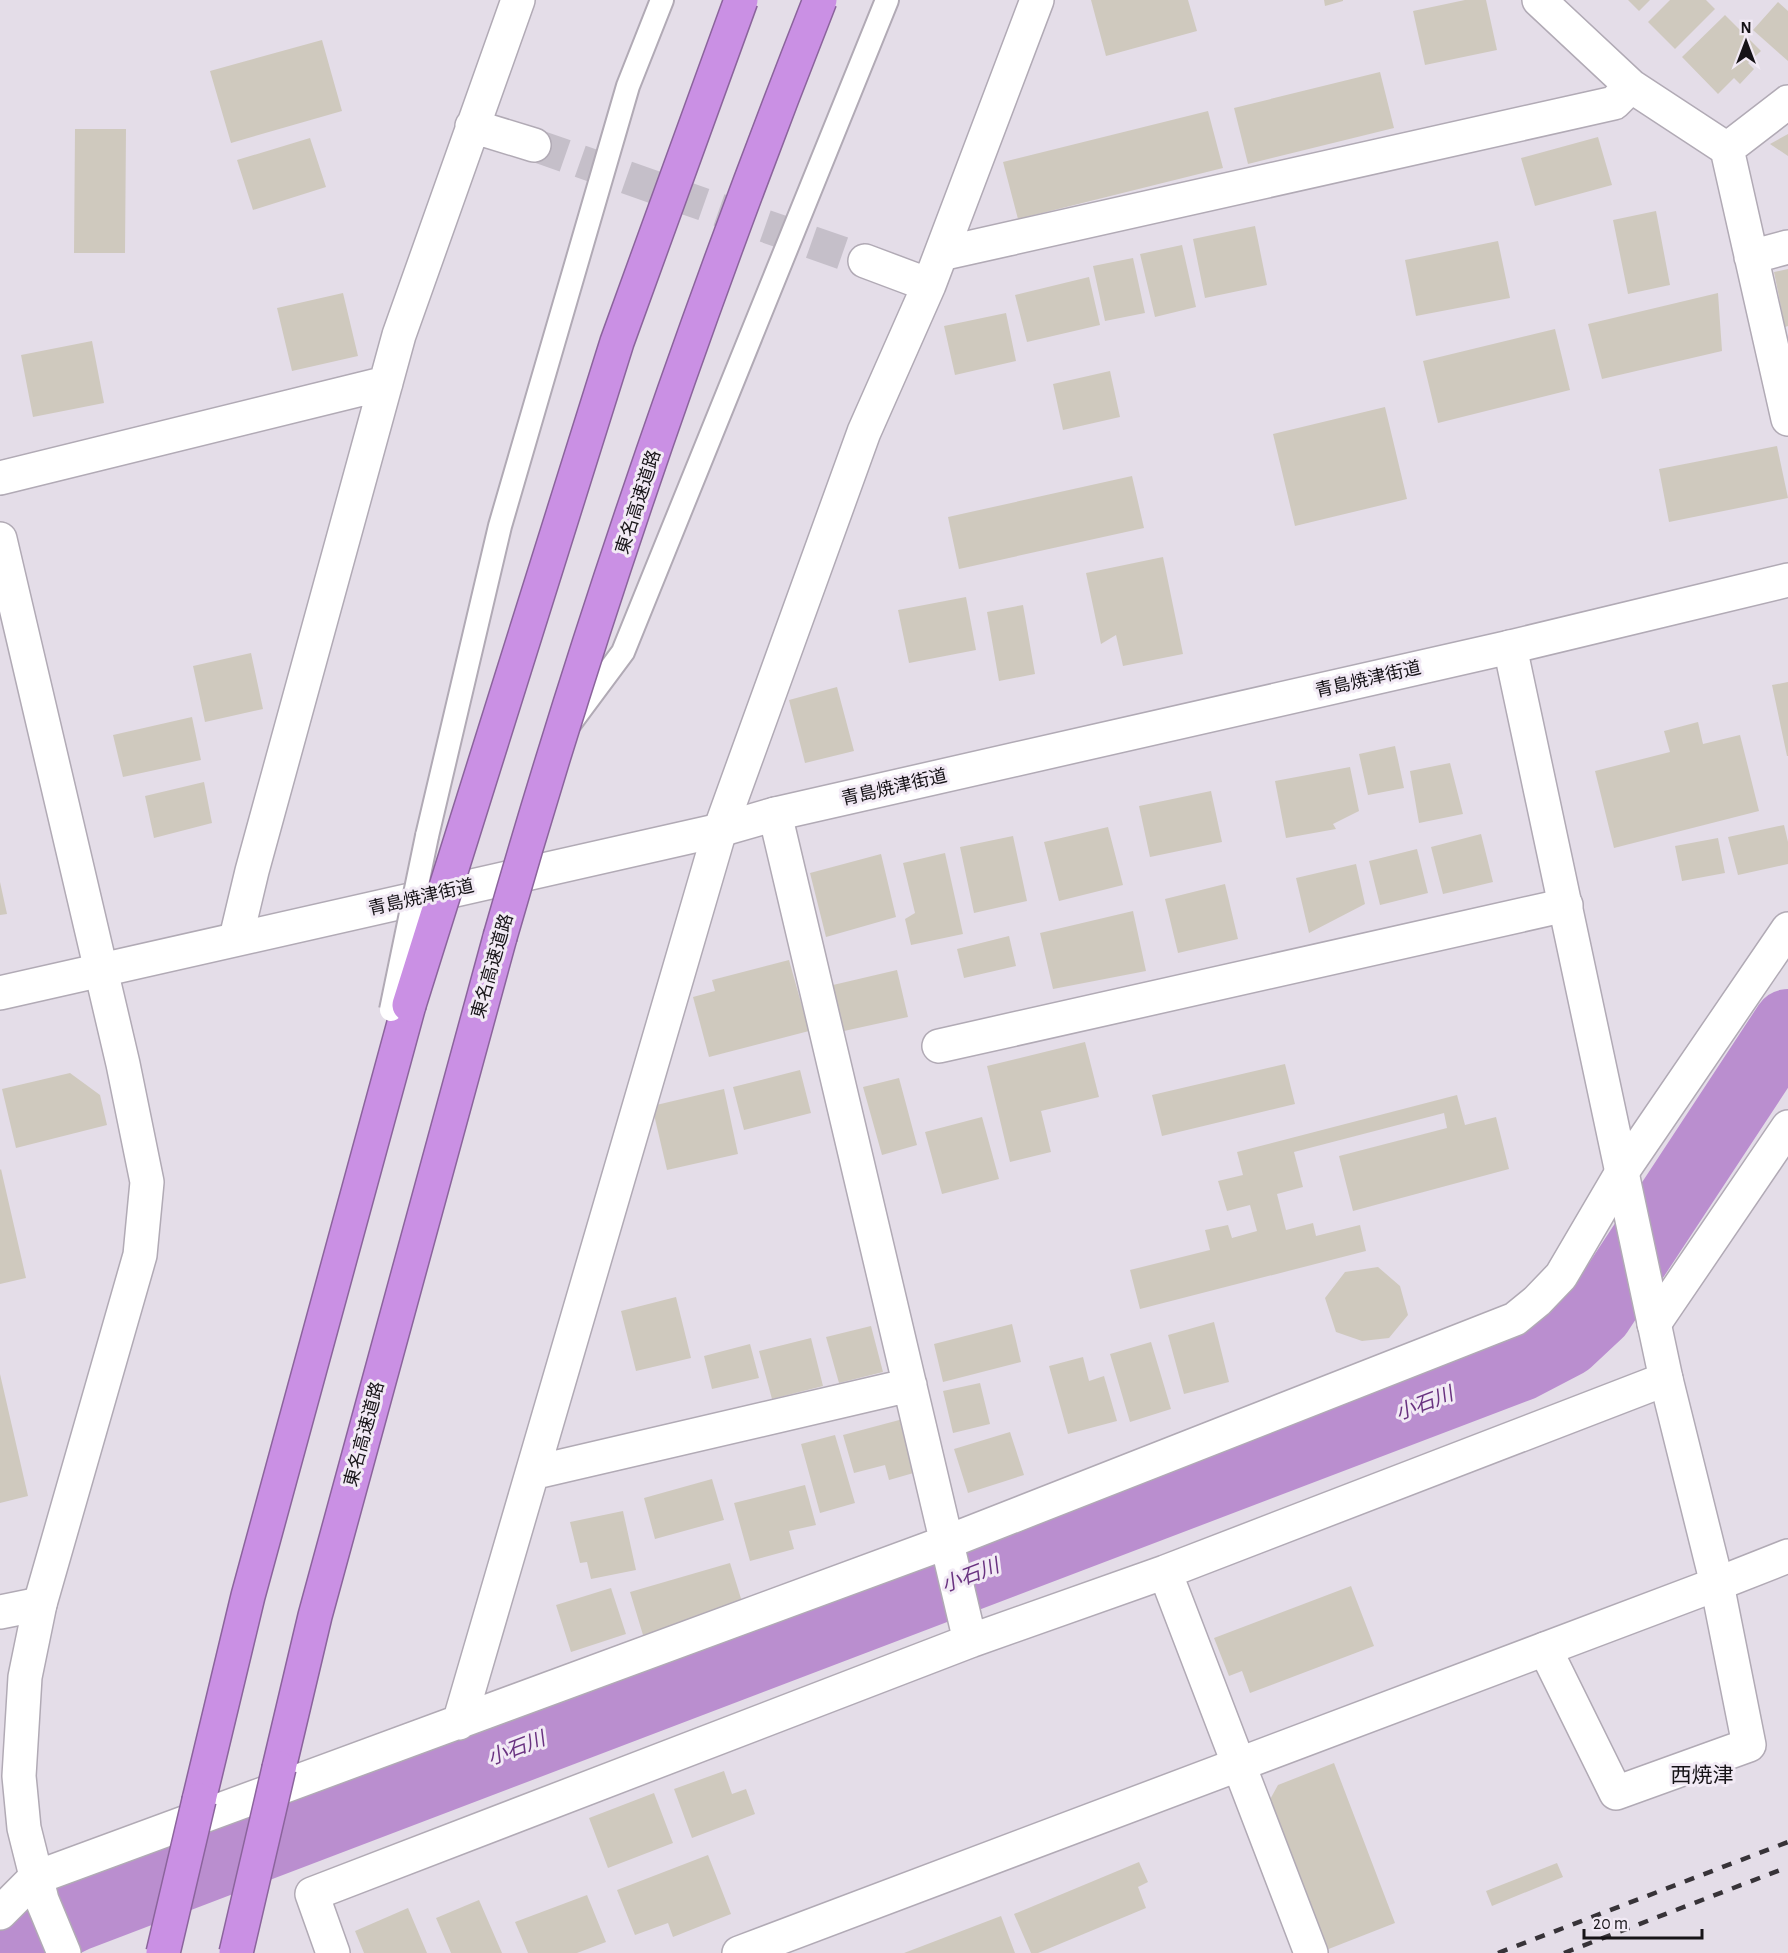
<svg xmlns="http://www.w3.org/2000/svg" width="1788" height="1953" font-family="'Alegreya Sans','Noto Sans JP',sans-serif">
<rect width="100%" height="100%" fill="#e4dde8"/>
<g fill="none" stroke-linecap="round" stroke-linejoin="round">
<!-- river -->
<path stroke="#ba8ecf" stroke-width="70" d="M14,1953L35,1936L77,1916L1521,1366L1567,1342L1598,1313L1788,1024"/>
</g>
<!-- building -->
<path fill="#cfc9be" d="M1091,0H1188L1197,31L1106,56Z
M1324,0H1343V1L1325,6Z
M1465,0H1486L1497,50L1425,65L1413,11Z
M1628,0H1650L1639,11Z
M1670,0H1706L1715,9L1675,49L1648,22Z
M1778,2L1788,11V61L1753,30Z
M1725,15L1761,51L1748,63L1754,69L1740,84L1734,78L1718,94L1682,57Z
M322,40L342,111L231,143L210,71Z
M1380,72L1394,128L1248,164L1234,108Z
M1208,111L1223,168L1018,219L1003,162Z
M75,129H126L125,253H74Z
M1788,134V156L1770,144Z
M1598,137L1612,185L1535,206L1521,158Z
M310,138L326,187L253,210L237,160Z
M1656,211L1670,285L1628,294L1613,220Z
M1255,226L1267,285L1205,298L1193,239Z
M1498,241L1510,298L1416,316L1405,260Z
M1182,245L1196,307L1155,317L1140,254Z
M1133,258L1145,313L1105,321L1093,266Z
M1788,269V326L1785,327L1774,272Z
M1089,277L1100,325L1027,342L1015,295Z
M343,293L358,356L292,371L277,308Z
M1718,293L1722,351L1602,379L1588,324Z
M1006,313L1016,361L955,375L944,326Z
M1555,329L1570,390L1438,423L1423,361Z
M92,341L104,403L33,417L21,355Z
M1110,371L1120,417L1063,430L1053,384Z
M1385,407L1407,499L1295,526L1273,434Z
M1777,446L1788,498L1669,522L1659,469Z
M1132,476L1144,528L959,569L948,517Z
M1163,557L1183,654L1123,666L1116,635L1101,644L1086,573Z
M966,597L976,650L909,663L898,610Z
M1023,605L1035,674L999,681L987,612Z
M251,653L263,709L205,722L193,666Z
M1788,682V756H1787L1772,685Z
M837,687L854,751L805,763L789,700Z
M192,717L201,760L123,777L113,735Z
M1698,722L1703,744L1740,735L1759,811L1614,848L1595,771L1670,752L1664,731Z
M1395,746L1404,788L1368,795L1359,754Z
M1450,763L1463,814L1419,823L1410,771Z
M1350,767L1359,811L1333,824L1336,829L1286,838L1275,781Z
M204,782L212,823L154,838L145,796Z
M1211,791L1222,842L1150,857L1139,806Z
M1784,825L1788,842V864L1738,875L1728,837Z
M1108,827L1123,885L1059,901L1044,842Z
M1481,834L1493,882L1443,894L1431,847Z
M1013,836L1027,901L974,913L960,847Z
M1718,838L1725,873L1682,881L1675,846Z
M1417,849L1428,893L1380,905L1369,861Z
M945,853L963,934L911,945L905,919L915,913L903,863Z
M881,854L896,917L826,937L810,873Z
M1356,864L1365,904L1309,933L1296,878Z
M0,882L7,914L0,915Z
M1225,884L1238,939L1178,953L1165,899Z
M1133,911L1146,971L1053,989L1040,933Z
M1009,936L1016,966L964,978L957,949Z
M789,960L809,1031L709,1057L693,997L715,991L712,980Z
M897,970L908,1017L844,1031L833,985Z
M1085,1042L1099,1097L1041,1111L1051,1152L1010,1162L987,1066Z
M1285,1064L1295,1104L1162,1136L1152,1095Z
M800,1070L811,1113L744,1130L733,1087Z
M70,1073L100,1095L107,1125L16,1148L2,1089Z
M899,1078L917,1145L882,1155L863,1087Z
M724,1089L738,1154L667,1170L652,1106Z
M1457,1095L1465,1125L1496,1117L1509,1169L1353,1211L1339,1156L1447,1128L1444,1113L1294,1152L1303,1187L1277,1194L1286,1230L1313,1223L1316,1236L1360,1225L1366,1251L1140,1309L1130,1270L1210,1250L1205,1230L1228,1225L1232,1238L1257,1231L1250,1205L1227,1211L1218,1181L1243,1175L1237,1152Z
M982,1117L999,1179L942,1194L925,1132Z
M1,1169L26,1278L0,1284V1170Z
M1378,1267L1400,1286L1408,1315L1389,1338L1362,1341L1336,1332L1325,1298L1345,1272Z
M676,1297L691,1358L636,1371L621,1311Z
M1214,1322L1229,1382L1184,1394L1168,1335Z
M1012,1324L1021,1362L943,1382L934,1344Z
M871,1326L883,1372L839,1383L826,1337Z
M811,1338L823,1386L772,1399L759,1351Z
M1151,1342L1171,1409L1130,1422L1110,1354Z
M750,1344L759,1378L712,1389L704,1356Z
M1083,1357L1089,1381L1104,1376L1117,1421L1068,1434L1049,1366Z
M0,1374L28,1496L0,1503Z
M980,1383L990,1424L953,1433L943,1391Z
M903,1419L917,1472L889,1480L885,1465L854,1473L843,1435Z
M1010,1432L1024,1475L968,1493L954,1449Z
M835,1435L855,1503L820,1513L801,1444Z
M712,1479L724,1520L655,1539L644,1498Z
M805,1485L816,1525L789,1531L794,1549L750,1561L734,1503Z
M623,1511L636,1570L591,1579L587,1562L580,1563L570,1522Z
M730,1563L743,1605L643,1635L630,1592Z
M1351,1586L1374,1646L1250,1693L1242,1671L1229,1676L1214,1638Z
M611,1588L626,1634L571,1652L556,1605Z
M1334,1763L1395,1923L1326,1950L1268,1803L1278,1785Z
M724,1771L732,1794L746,1789L755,1814L692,1838L674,1789Z
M654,1793L673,1843L608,1868L589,1818Z
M708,1855L731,1914L673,1937L668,1923L635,1935L617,1890Z
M1139,1862L1148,1882L1138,1887L1146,1908L1038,1953H1031L1014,1914Z
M1557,1863L1563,1877L1492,1906L1486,1891Z
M587,1895L606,1942L577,1953H528L515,1922Z
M479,1900L502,1953H451L436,1918Z
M408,1908L427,1953H364L355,1931Z
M1001,1916L1015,1953H904Z"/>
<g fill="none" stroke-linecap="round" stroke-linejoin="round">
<!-- minor-tunnel -->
<path stroke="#c5bfc9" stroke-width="33" stroke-dasharray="33 16" stroke-linecap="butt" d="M534,145L865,261"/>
<defs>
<path id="service" d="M571,722L623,652L887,0
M427,836L500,526L628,86L662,0"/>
<path id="minor" d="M1539,0L1631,86L1727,149L1788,102
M472,126L534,145
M1727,149L1788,419
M941,254L1614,103L1631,86
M1751,257L1788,247
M865,261L929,285
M0,478L386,383
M775,814L970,1641
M236,938L252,871L399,335L518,0
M939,1046L1566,905
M1654,1324L1788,1127
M532,1473L910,1385
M1165,1572L1311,1953
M0,1612L40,1604
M1545,1649L1616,1793L1749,1745L1717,1584L1788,1556
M459,1723L720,830L864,432L929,285L1037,0
M0,1913L35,1878L947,1542L1515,1319L1537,1301L1561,1276L1622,1172L1788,929
M333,1953L312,1894L970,1641L1165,1572L1666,1379"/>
<path id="tertiary" d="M0,539L123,1064L147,1182L140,1255L40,1604L25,1677L19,1776L24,1828L42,1900L64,1953
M739,1953L1717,1584L1666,1379L1510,647"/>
<path id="secondary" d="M0,993L720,830L775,814L1510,647L1788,580"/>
<path id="motorway" d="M279,1768L315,1616L500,937
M199,1800L248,1596L409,1005"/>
</defs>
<!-- service casing -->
<use href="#service" stroke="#b1aab5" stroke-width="26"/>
<!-- minor casing -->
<use href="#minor" stroke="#b1aab5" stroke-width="36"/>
<!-- tertiary casing -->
<use href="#tertiary" stroke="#b1aab5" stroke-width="36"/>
<!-- secondary casing -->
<use href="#secondary" stroke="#b1aab5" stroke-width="36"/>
<!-- motorway casing -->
<use href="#motorway" stroke="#8b649c" stroke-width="36"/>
<!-- service -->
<use href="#service" stroke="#fff" stroke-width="22"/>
<!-- minor -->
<use href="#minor" stroke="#fff" stroke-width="33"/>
<!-- tertiary -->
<use href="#tertiary" stroke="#fff" stroke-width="33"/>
<!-- secondary -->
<use href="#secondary" stroke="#fff" stroke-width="33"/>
<!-- motorway -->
<use href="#motorway" stroke="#ca90e4" stroke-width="33"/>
<!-- rail -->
<path stroke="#373338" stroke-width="4.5" stroke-dasharray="10 10" stroke-linecap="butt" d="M1498,1953L1788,1842
M1564,1953L1788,1867"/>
<defs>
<path id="service-bridge" d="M391,1010L427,836"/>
<path id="motorway-bridge" d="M500,937C590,622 700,305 820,0
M409,1005L617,342L741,0
M163,1953L199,1800
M236,1953L279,1768"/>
</defs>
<!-- service-bridge casing -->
<use href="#service-bridge" stroke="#b1aab5" stroke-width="26" stroke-linecap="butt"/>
<!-- motorway-bridge casing -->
<use href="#motorway-bridge" stroke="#8b649c" stroke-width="36" stroke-linecap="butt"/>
<!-- service-bridge -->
<use href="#service-bridge" stroke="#fff" stroke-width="22"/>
<!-- motorway-bridge -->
<use href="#motorway-bridge" stroke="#ca90e4" stroke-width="33"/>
</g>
<g text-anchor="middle" stroke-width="6" stroke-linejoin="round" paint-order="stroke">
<!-- street labels -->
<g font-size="18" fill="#161317" stroke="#f2eaf5">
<text transform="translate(638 502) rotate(-72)" y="6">東名高速道路</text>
<text transform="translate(1368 679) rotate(-13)" y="6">青島焼津街道</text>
<text transform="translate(894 787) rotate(-13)" y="6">青島焼津街道</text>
<text transform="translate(421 897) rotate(-13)" y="6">青島焼津街道</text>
<text transform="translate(492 966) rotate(-74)" y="6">東名高速道路</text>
<text transform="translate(364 1434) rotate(-75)" y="6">東名高速道路</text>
</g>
<!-- water labels -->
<g font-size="20" font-style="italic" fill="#693280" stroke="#f2eaf5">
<text transform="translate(1424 1403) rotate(-21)" y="7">小石川</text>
<text transform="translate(970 1575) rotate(-21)" y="7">小石川</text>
<text transform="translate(516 1748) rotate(-21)" y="7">小石川</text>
</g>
<!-- quarter labels -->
<g font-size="21" fill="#161317" stroke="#f2eaf5">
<text x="1702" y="1782">西焼津</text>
</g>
</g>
<!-- north arrow -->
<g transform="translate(1746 42)" stroke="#f2eaf5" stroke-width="4.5" paint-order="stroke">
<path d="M0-4.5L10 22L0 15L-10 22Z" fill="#161317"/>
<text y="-9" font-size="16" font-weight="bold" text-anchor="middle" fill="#161317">N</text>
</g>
<!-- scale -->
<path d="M1584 1929v9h118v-9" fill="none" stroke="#161317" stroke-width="3"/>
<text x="1593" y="1929" font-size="18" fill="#161317" stroke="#f2eaf5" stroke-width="4.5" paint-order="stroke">20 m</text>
</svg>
